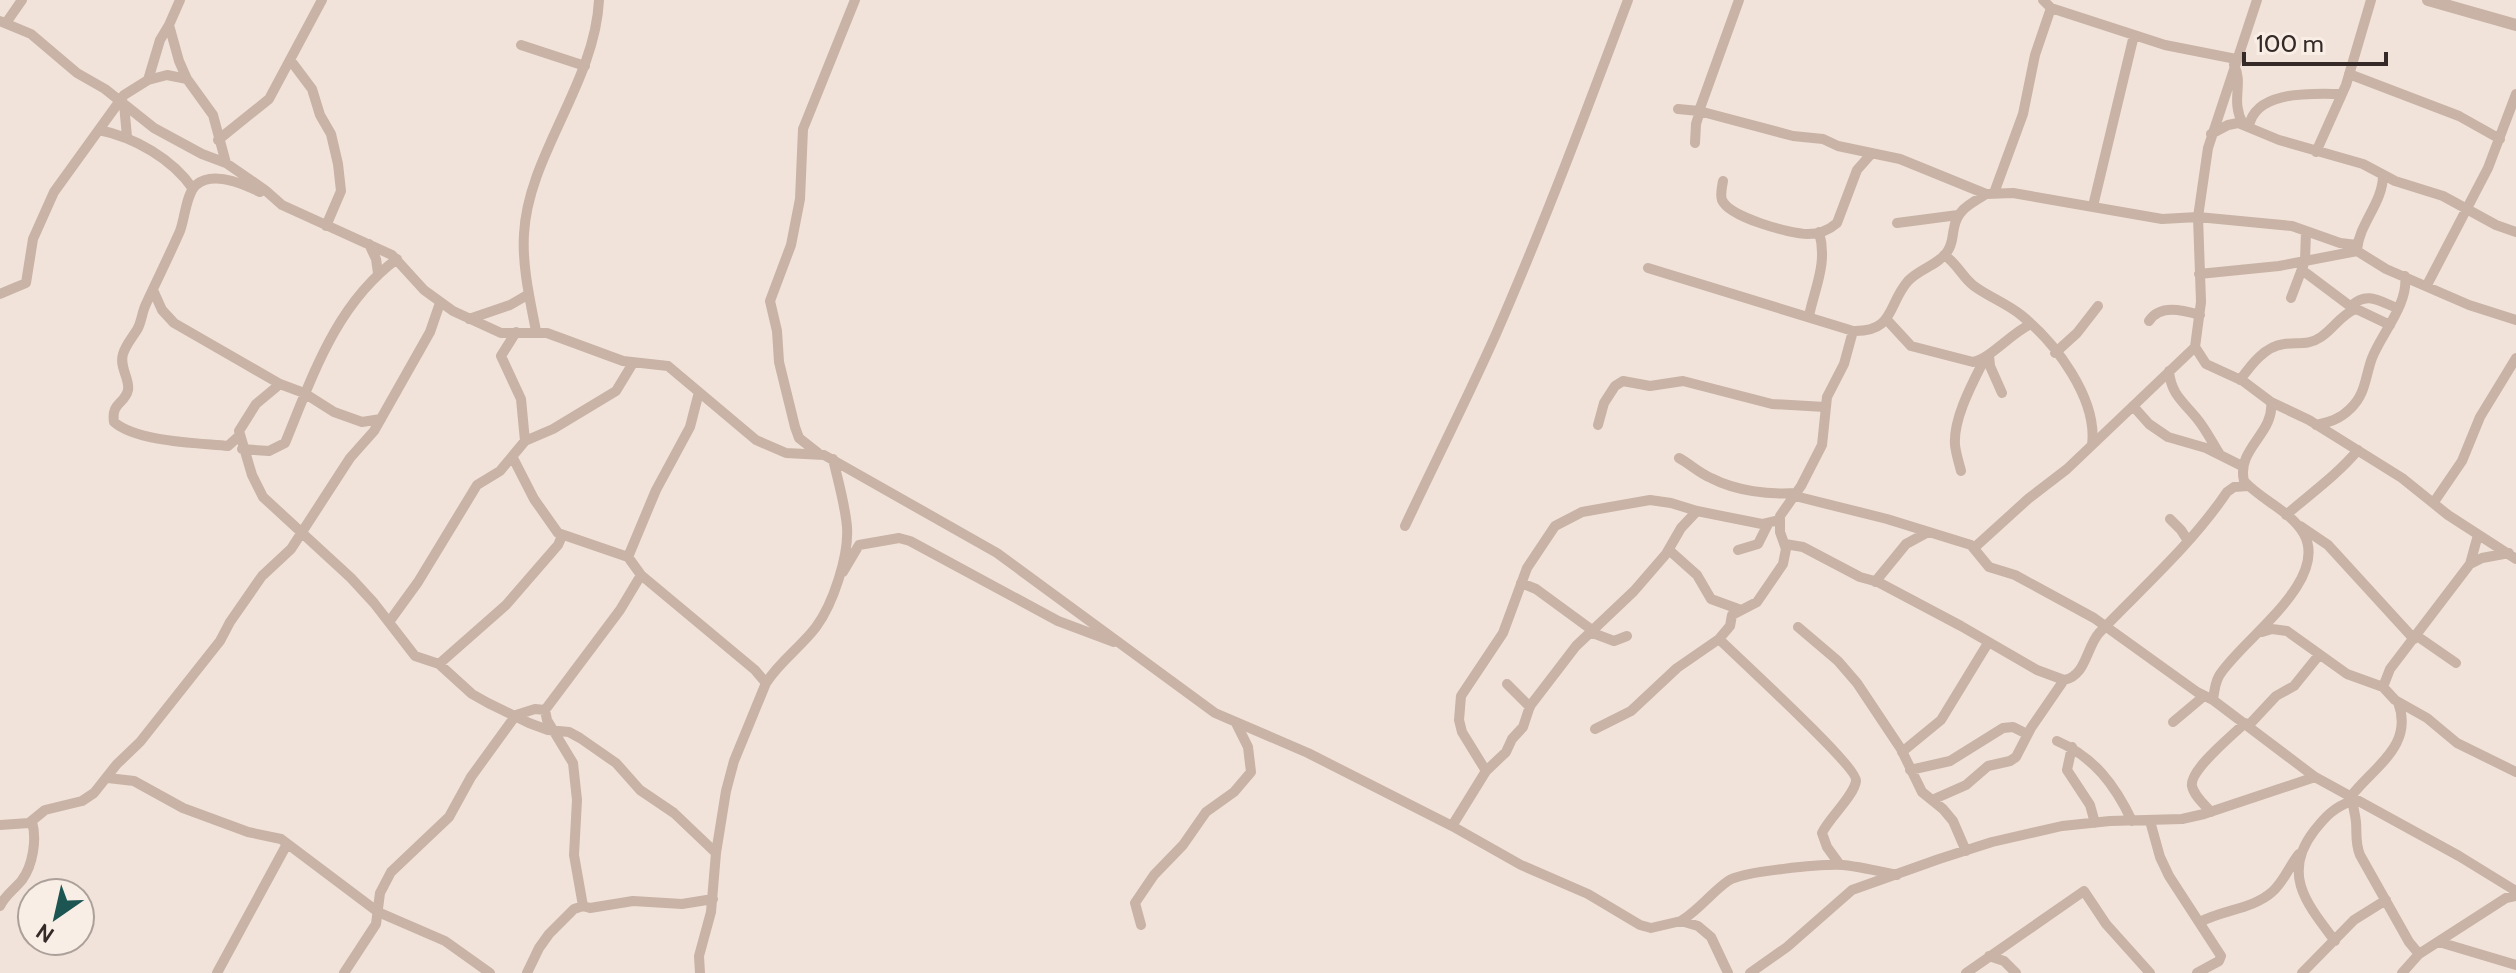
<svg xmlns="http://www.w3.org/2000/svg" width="2516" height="973" font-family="Cabin,sans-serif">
<rect width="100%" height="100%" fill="#f1e3d9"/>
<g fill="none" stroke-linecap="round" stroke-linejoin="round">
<!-- minor -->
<path stroke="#c9b2a6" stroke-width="10" d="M180,0L169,25L179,61L187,79
M2043,0L2051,8L2165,45L2236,59
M0,21L31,34L77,73L105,89L154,128L202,154L226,163L265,190L282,205L392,255L424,290L453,311L501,333H547L623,361L668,366L756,440L786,453L824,455L997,553L1215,713L1308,753L1452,826L1521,865L1588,894L1640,925L1651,928L1681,921L1698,926L1711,937L1728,973
M6,23L22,0
M521,45L585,66
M291,61L312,89L320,115L331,134L338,164L341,191L326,226
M2234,65C2244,84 2230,100 2243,124
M2349,74L2459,116L2500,139
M148,80L160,40L169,25
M124,104L127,137
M1678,109L1699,111L1793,136L1823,139L1838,146L1900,159L1986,194L2013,193L2162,219L2198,217L2292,226L2340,243L2357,245
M1699,111L1739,0
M2249,126C2256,89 2314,94 2342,94
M99,130C134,137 173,159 193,189
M2211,134L2228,125L2238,123L2279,140L2363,164L2395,181L2443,196L2496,225L2516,232
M218,140L269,99L322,0
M1695,143L1696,124L1700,111
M2316,152L2346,85L2371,0
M1723,181C1722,187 1720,194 1722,200C1729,217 1790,234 1808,234C1818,234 1829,230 1837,223L1857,170L1872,153
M1994,193L2023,114L2035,55L2051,8
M2093,206L2134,35
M1897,223L1958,215
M369,244L376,259L378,273
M2357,249C2360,222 2383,203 2383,175
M1944,255C1957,263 1962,277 1974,286C1989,297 2006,303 2021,315C2055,342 2098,399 2092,445
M1648,268L1853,331C1895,332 1887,305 1908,281C1919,269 1938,265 1947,252C1953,244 1952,237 1954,228C1957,209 1972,203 1986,194
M2302,270L2350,306L2390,325
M2199,274L2279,266L2357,251L2386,269L2469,305L2516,320
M2427,285L2488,168L2516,94
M153,290L162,310L174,323L247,365L280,384L304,393L334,412L362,422L381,419
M0,294L26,283L33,239L54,192L124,95L148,80L167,75L187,79L213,115L226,163
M2291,298L2305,261L2306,231
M2351,306C2367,291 2379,301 2397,308
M1809,316C1815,287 1828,263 1819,232
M469,319L510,305L529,294
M1887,320L1911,346L1973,362C1990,359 2011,333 2031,324
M2149,321C2160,304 2182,310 2200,315
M536,331C530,300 522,266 524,234C528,155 595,83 599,0
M516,332L501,356L521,399L525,441
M2055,353L2077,333L2098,306
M1989,355L1990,366L2002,393
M2169,371C2171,395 2184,402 2198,420C2206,430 2212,442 2219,453
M2240,380C2251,365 2265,346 2284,344C2298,342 2308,346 2321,337C2334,328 2340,316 2355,309
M280,384L256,404L239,431L252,475L263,497L351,578L374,603L415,656L439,664L472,694L488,703L529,723L548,730L569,732L580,738L616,763L640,790L674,813L716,853
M2271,402L2309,420L2402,478L2448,515L2516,559
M2133,406L2149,424L2168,437L2206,448L2242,466
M1598,425L1604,403L1615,386L1623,381L1650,386L1683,381L1772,404L1825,407
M2316,425C2330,422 2340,419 2350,409C2366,394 2365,377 2372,358C2382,333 2409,303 2405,276
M239,436L228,446C198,443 137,442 114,422C111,402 125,404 128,390C130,378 119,368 123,354C126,344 133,337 138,328C142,320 142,312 146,304C157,280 169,256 180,231C185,218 186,194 196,185C213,170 244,184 260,192
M242,449L269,451L285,443C313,375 336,304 397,259
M818,453L799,438L795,427L779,362L777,331L770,301L791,245L800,199L803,129L855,0
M513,458L534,499L558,533L628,557L641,575L755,670L766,683
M1679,458C1690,464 1699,473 1711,478C1736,491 1769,495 1797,493
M1961,471C1959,463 1956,454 1955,445C1953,418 1973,382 1985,358
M1795,496L1887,519L1971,545L1989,567L2015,575L2094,618L2197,692L2213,700L2315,777L2459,856L2516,891
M2434,502L2462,461L2480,417L2516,358
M2286,515C2310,494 2337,475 2358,450
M2170,519L2181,530L2188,541
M1405,526C1435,462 1467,399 1496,334C1544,224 1586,112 1628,0
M2300,526L2328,545L2414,639
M2478,535L2470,564L2390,669L2383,687L2395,700L2427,718L2457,743L2516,772
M1785,544L1803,547L1860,577L1878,582L1961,626L2037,670L2064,680C2086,676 2086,648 2099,633C2143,587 2191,545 2227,492L2234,487L2248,486
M1974,548L2028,499L2067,469L2195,347
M1669,550L1697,575L1711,599L1741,610
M1738,550L1758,544L1768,524
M628,557L656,490L690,427L699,392
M2470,564L2482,558L2509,553
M843,572L859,545L899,538L910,541L1058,621L1114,642
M1875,582L1906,544L1928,532
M1521,583L1536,589L1592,630
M389,622L418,582L477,485L500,471L525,441L553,429L616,391L633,363
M1798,627L1838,661L1857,683L1901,749L1922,792L1943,809L1953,821L1966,851
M1590,632L1614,641L1627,636
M2262,632L2272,629L2287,631L2347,674L2383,687
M2417,636L2456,663
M1719,639C1736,656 1858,767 1856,781C1854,796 1829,818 1822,833L1827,847L1840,865
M439,664L506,605L558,545L562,536
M1507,684L1530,707
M2213,700C2214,692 2215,683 2219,676C2239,642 2330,582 2304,534C2291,511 2261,500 2244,481C2236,449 2275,433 2271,402L2243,381L2206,364L2195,347L2201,302L2198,217L2208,148L2257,0
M2398,702C2414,745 2376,765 2352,795C2352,805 2355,812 2356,822C2357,834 2355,843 2360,855L2409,942L2419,954
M2173,722L2204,696
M2248,726L2276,696L2294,686L2319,655
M1595,729L1631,711L1677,668L1719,639L1730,626L1732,615L1757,602L1783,564L1786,549L1780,532V516L1801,486L1822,445L1827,397L1844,364L1853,331
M2057,741C2094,757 2115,785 2132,821
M2072,747L2067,770L2090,805L2095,823
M1902,752L1941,720L1988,643
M1910,770L1950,761L2003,728L2013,727L2027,734
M1486,771L1506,752L1512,739L1523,727L1530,706L1576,646L1634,591L1666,554L1681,528L1697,511
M108,778L134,781L183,808L248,832L281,839L378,912L445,941L490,973
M1932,800L1966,785L1988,766L2010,761L2016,757L2031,728L2064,680
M2211,812C2205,805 2194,796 2192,786C2189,770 2233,735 2245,723
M2150,821L2160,857L2169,876L2221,956L2219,961L2197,973
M0,825L29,823L45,810L82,801L94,793L117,764L140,742L220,641L230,622L262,576L291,549L350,458L374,431L430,332L440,303
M1452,826L1486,771L1462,732L1459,720L1461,696L1503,633L1527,568L1555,526L1582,512L1650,500L1671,503L1697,511L1762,524L1779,520
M0,906C6,894 14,890 22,880C33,865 37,839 32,822
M583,906L574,855L577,800L573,763L547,720L545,710L620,610L641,575
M1681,921C1700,909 1712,892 1728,881C1743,871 1823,864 1843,865C1861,867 1879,871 1897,875
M2200,922C2222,910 2253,909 2272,892C2284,882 2289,866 2299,854
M1141,925L1135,903L1154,875L1183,845L1206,812L1234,792L1251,772L1248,747L1236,723
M2335,941C2307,904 2281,874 2314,831C2325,817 2334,807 2352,801
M2439,942L2516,965
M1989,956L2004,961L2016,973
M217,973L287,844
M344,973L376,924L380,893L391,872L449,817L471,777L516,715L535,709L545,710
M527,973L539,948L549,934L574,909L583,906L590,908L633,901L682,904L713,899
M700,973L699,956L711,912L716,853L726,791L734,761L766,683C780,661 801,647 816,627C833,604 849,556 847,527C845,504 838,481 833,459
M1750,973L1787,947L1852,890L1939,859L1992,842L2062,826L2110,821L2182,819L2204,814L2315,777
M1966,973L2084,891L2106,924L2150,973
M2302,973L2354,920L2386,900
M2402,973L2419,954L2506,898L2516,896"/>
<!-- tertiary -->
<path stroke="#c9b2a6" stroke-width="12" d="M2428,0L2516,25"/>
</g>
<!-- north arrow -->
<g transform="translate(56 917) rotate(214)"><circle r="38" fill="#f9eee6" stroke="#aba09a" stroke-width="2"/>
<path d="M0-6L14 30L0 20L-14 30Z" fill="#1d5553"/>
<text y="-12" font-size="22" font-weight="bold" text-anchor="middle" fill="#352a27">N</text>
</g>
<!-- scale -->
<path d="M2244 52v12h142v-12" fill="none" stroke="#352a27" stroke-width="4"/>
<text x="2256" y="52" font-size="24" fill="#352a27" stroke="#f9eee6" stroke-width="6" paint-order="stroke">100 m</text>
</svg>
